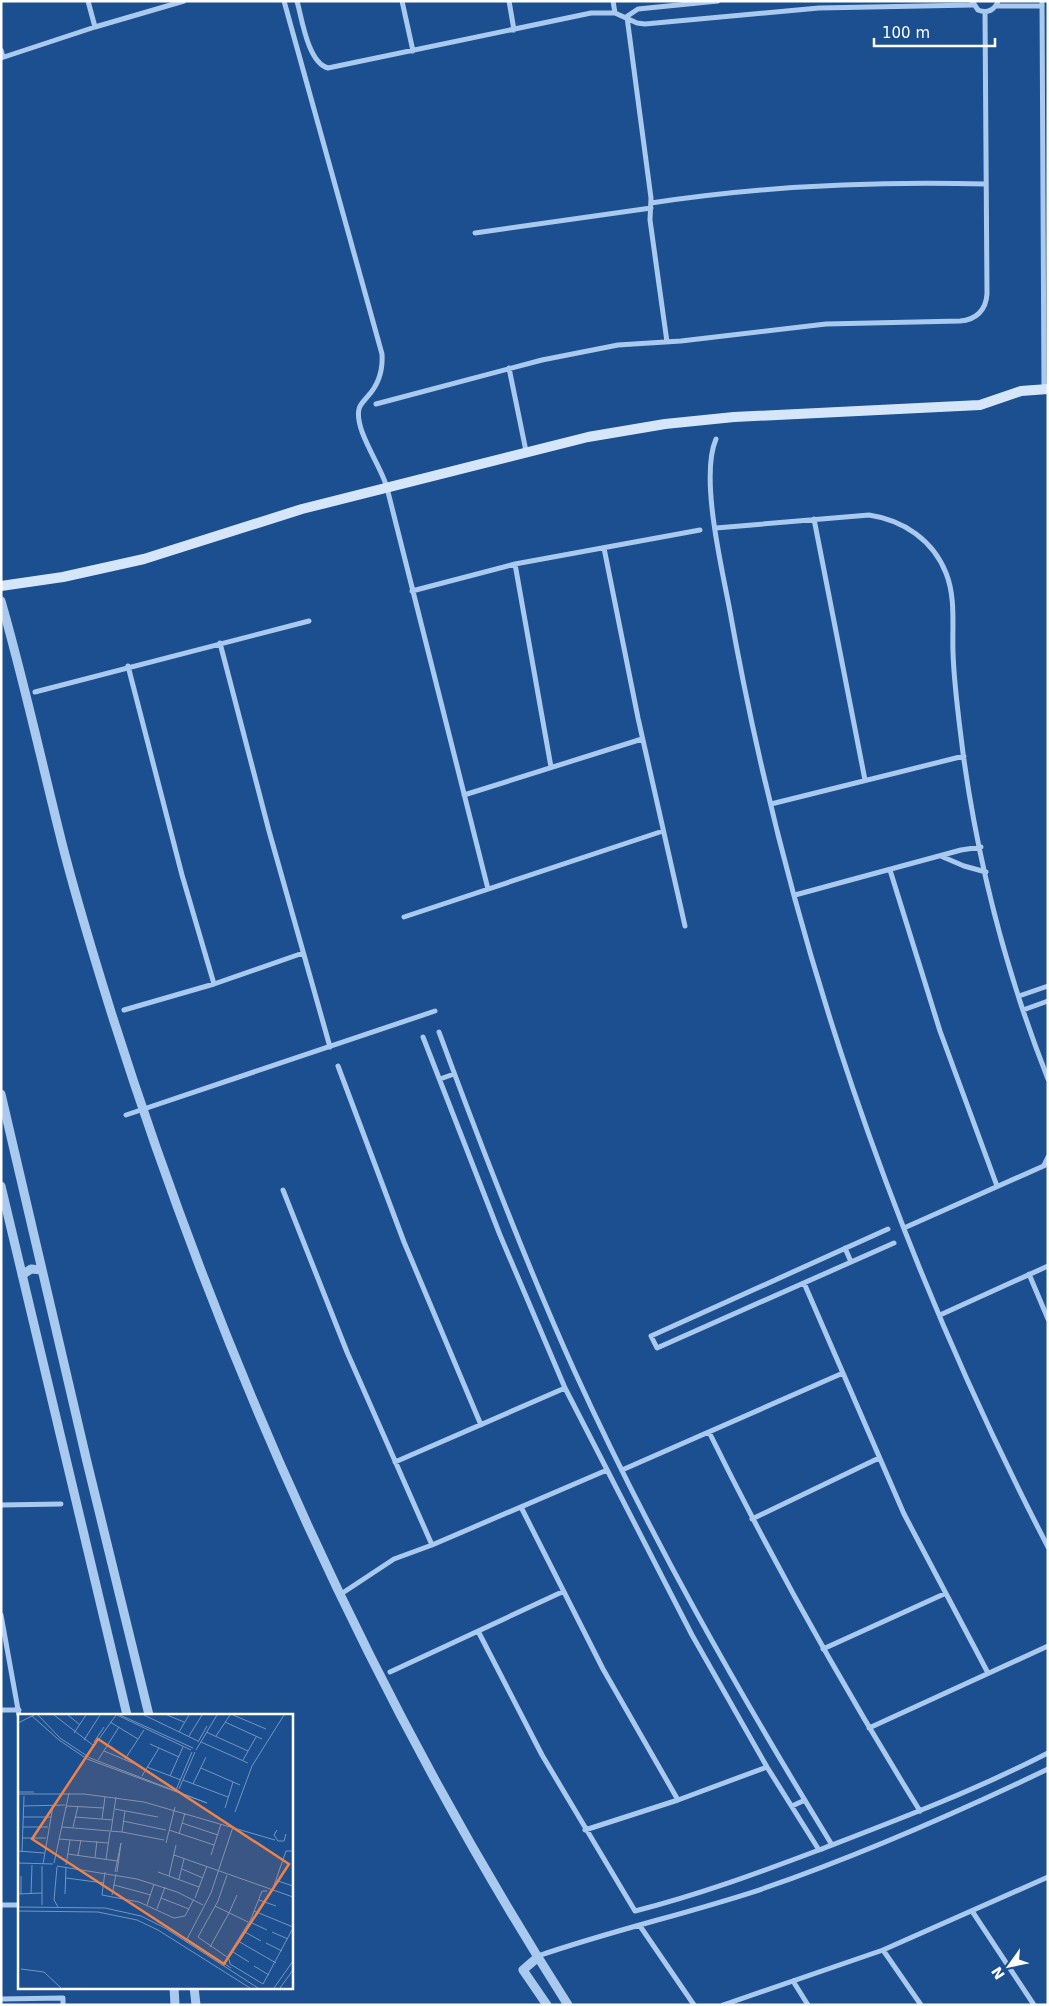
<svg xmlns="http://www.w3.org/2000/svg" width="1049" height="2006" font-family="'DejaVu Sans',sans-serif">
<rect width="100%" height="100%" fill="#1b4f8f"/>
<g fill="none" stroke-linecap="round" stroke-linejoin="round">
<!-- minor -->
<path stroke="#a9c9ee" stroke-width="5" d="M88,1L95,27
M284,1L382,354C383,370 379,384 368,396C365,400 360,404 359,409C354,430 382,467 387,488L488,889
M297,1C302,19 308,63 328,68L591,13H615L637,23L645,24L819,8L973,5
M402,1L413,51
M509,1L514,30
M613,1L615,13
M972,1L978,10C987,14 995,10 998,1
M1042,1L1044,389
M996,6H1042
M626,17L638,9L718,1
M627,17L651,198L650,220L667,342
M1,50L3,57
M1,58L95,27L184,1
M651,203C762,186 874,181 986,184
M475,233L651,208
M509,368L526,451
M376,404L542,360L618,345L681,341L826,324L960,321C976,320 986,310 987,294L985,12
M716,439C700,476 721,564 729,606C787,933 895,1252 1048,1547
M814,519L865,780
M716,528L869,515C903,520 933,540 946,573C956,598 952,626 953,652C954,686 959,720 963,753C978,863 1007,975 1048,1079
M604,548L638,718L685,926
M515,564L551,767
M412,591L515,564L700,530
M220,643L269,831L330,1047
M128,666L182,875L214,984
M35,692L309,621
M464,795L642,739
M771,804L964,756
M943,857L964,866L986,872
M890,870L940,1031L997,1186
M795,895L961,850L981,847
M404,917L663,831
M1019,996L1048,986
M124,1010L214,984L303,953
M1023,1010L1048,1001
M439,1032C481,1146 524,1259 574,1370C649,1535 738,1691 832,1845
M423,1037L500,1235L565,1388L692,1635L767,1767L819,1850
M338,1066L404,1242L481,1425
M440,1079L454,1074
M126,1115L435,1011
M1044,1165L1048,1157
M283,1190L347,1352L432,1545
M904,1228L1048,1164
M888,1229L651,1336L657,1348L894,1243
M845,1248L851,1262
M1029,1274L1048,1319
M804,1283L904,1514L988,1673
M940,1315L1048,1266
M709,1432C773,1562 844,1688 920,1811
M395,1462L565,1388
M622,1470L843,1373
M1,1505L61,1504
M521,1507L603,1669L678,1800
M752,1519L879,1458
M341,1594L394,1559L432,1545L607,1470
M1,1615L19,1715
M478,1631L542,1755L635,1911C698,1895 758,1873 819,1850C897,1820 974,1791 1048,1753
M823,1649L944,1594
M390,1672L562,1592
M1,1710H19
M869,1728L1048,1646
M792,1806L805,1800
M585,1830L678,1800L767,1767
M1,1905H19
M972,1911L1034,2005
M640,1926L694,2005
M883,1950L921,2005
M538,1956C610,1931 686,1914 759,1890C858,1856 954,1814 1048,1769
M793,1981L808,2005
M1,1999L63,1998V2005
M723,2005L883,1950L1048,1877"/>
<!-- tertiary -->
<path stroke="#a9c9ee" stroke-width="9" d="M1,601C23,677 40,755 59,831C74,893 93,954 112,1015C222,1362 372,1698 568,2005
M1,1094L87,1462L149,1715
M1,1186L127,1715
M22,1275L31,1269L42,1270
M538,1957L523,1970L547,2005
M174,1987L175,2005
M194,1987L196,2005"/>
<!-- secondary -->
<path stroke="#d6e6fa" stroke-width="10" d="M1,586L63,577L144,559L302,509L588,437L665,424L734,417L980,405L1021,391L1048,389"/>
</g>
<!-- overview -->
<g transform="translate(18 1714)">
<rect width="275" height="275" fill="#1b4f8f"/>
<path fill="none" stroke="#7695bc" stroke-width="1" d="M36,1L76,32L98,1M50,1L62,11M99,1L173,36M102,1L175,34M126,1L180,27M149,1L166,8M215,1L248,15M14,2L41,26L69,45L189,89L72,44L42,24L20,1M92,8L120,25M207,8L244,25M0,9L16,1M161,18L171,1M188,18L230,37M56,19L68,1M171,22L184,1M198,22L212,1M66,26L82,1M76,28L86,13M180,28L189,12M183,28L230,49M132,30L161,43M178,36L199,1M86,37L117,50M107,45L126,16M80,46L101,13M225,46L238,23M129,53L163,66M183,54L222,71M124,62L141,34M152,62L165,33M165,66L210,83M175,70L188,43M161,75L177,38M158,76L174,38M0,78H16M0,80H66L126,88L257,126M6,92L47,91M48,94L49,92L86,94M207,94L215,68M97,95L140,103M217,98L234,52L266,1M5,103H33M57,103L95,106M84,105L87,83M105,107L148,116M164,109L200,121M5,113H30M44,113L104,118L146,126M55,113L60,92M151,116L196,131M259,116L256,121L260,127H266L268,120M93,117L98,83M104,118L107,97M161,120L167,99M4,124H28M41,125L90,129M148,129L157,93M0,137L26,139M4,138L6,82M50,140L99,147M60,141L63,126M156,141L275,183M193,141L203,110M77,143L79,127M88,145L92,118M0,149L35,150M36,149L51,79M25,150L35,92M48,151L52,126M39,152L119,165L159,178L185,191M39,153L36,186L40,193M164,155L185,164M87,158L84,181L121,188L156,204L167,202L176,185M97,158L103,129L99,158M140,158L181,173M151,162L158,131M48,164L86,169M161,165L166,145M260,167L275,172M96,171L133,181M254,177L268,137H275M0,180L24,179M3,180V162M13,180L14,151M47,180L48,153M94,181L98,160M143,184L171,195M177,184L189,152M241,186L258,192M24,191V152M129,191L136,170M197,192L230,208M0,193L87,194L123,202L147,214L240,274M139,195L147,173M0,197L80,198L119,206L140,216L232,274M236,197L275,213M211,199L219,181M232,208L249,216M227,218L243,227M254,218L270,225M169,225L213,254M168,227L193,179L215,113M220,227L258,249M248,229L264,237M192,233L211,199M215,238L231,248M210,242L233,205L244,177H249M209,243L180,223L200,187L209,161M211,245L212,250L245,270L275,214M236,252L251,261M3,255L26,258L43,274M256,274L275,247M262,274L275,256"/>
<path fill="#ee8249" fill-opacity="0.15" stroke="#ee8249" stroke-width="2.5" d="M80,25L271,150L206,250L14,125Z"/>
<rect width="275" height="275" fill="none" stroke="#fff" stroke-width="2.5"/>
</g>
<!-- border -->
<rect width="1049" height="2006" fill="none" stroke="#ffffff" stroke-width="5"/>
<!-- north arrow -->
<g transform="translate(1009 1966) rotate(237)" stroke="#1b4f8f" stroke-width="4" paint-order="stroke">
<path d="M0-4L9 19L0 12L-9 19Z" fill="#ffffff"/>
<text y="-8" font-size="14" font-weight="bold" text-anchor="middle" fill="#ffffff">N</text>
</g>
<!-- scale -->
<path d="M874 38v8h121v-8" fill="none" stroke="#ffffff" stroke-width="2.5"/>
<text x="882" y="38" font-size="15" fill="#ffffff" stroke="#1b4f8f" stroke-width="4" paint-order="stroke">100 m</text>
</svg>
